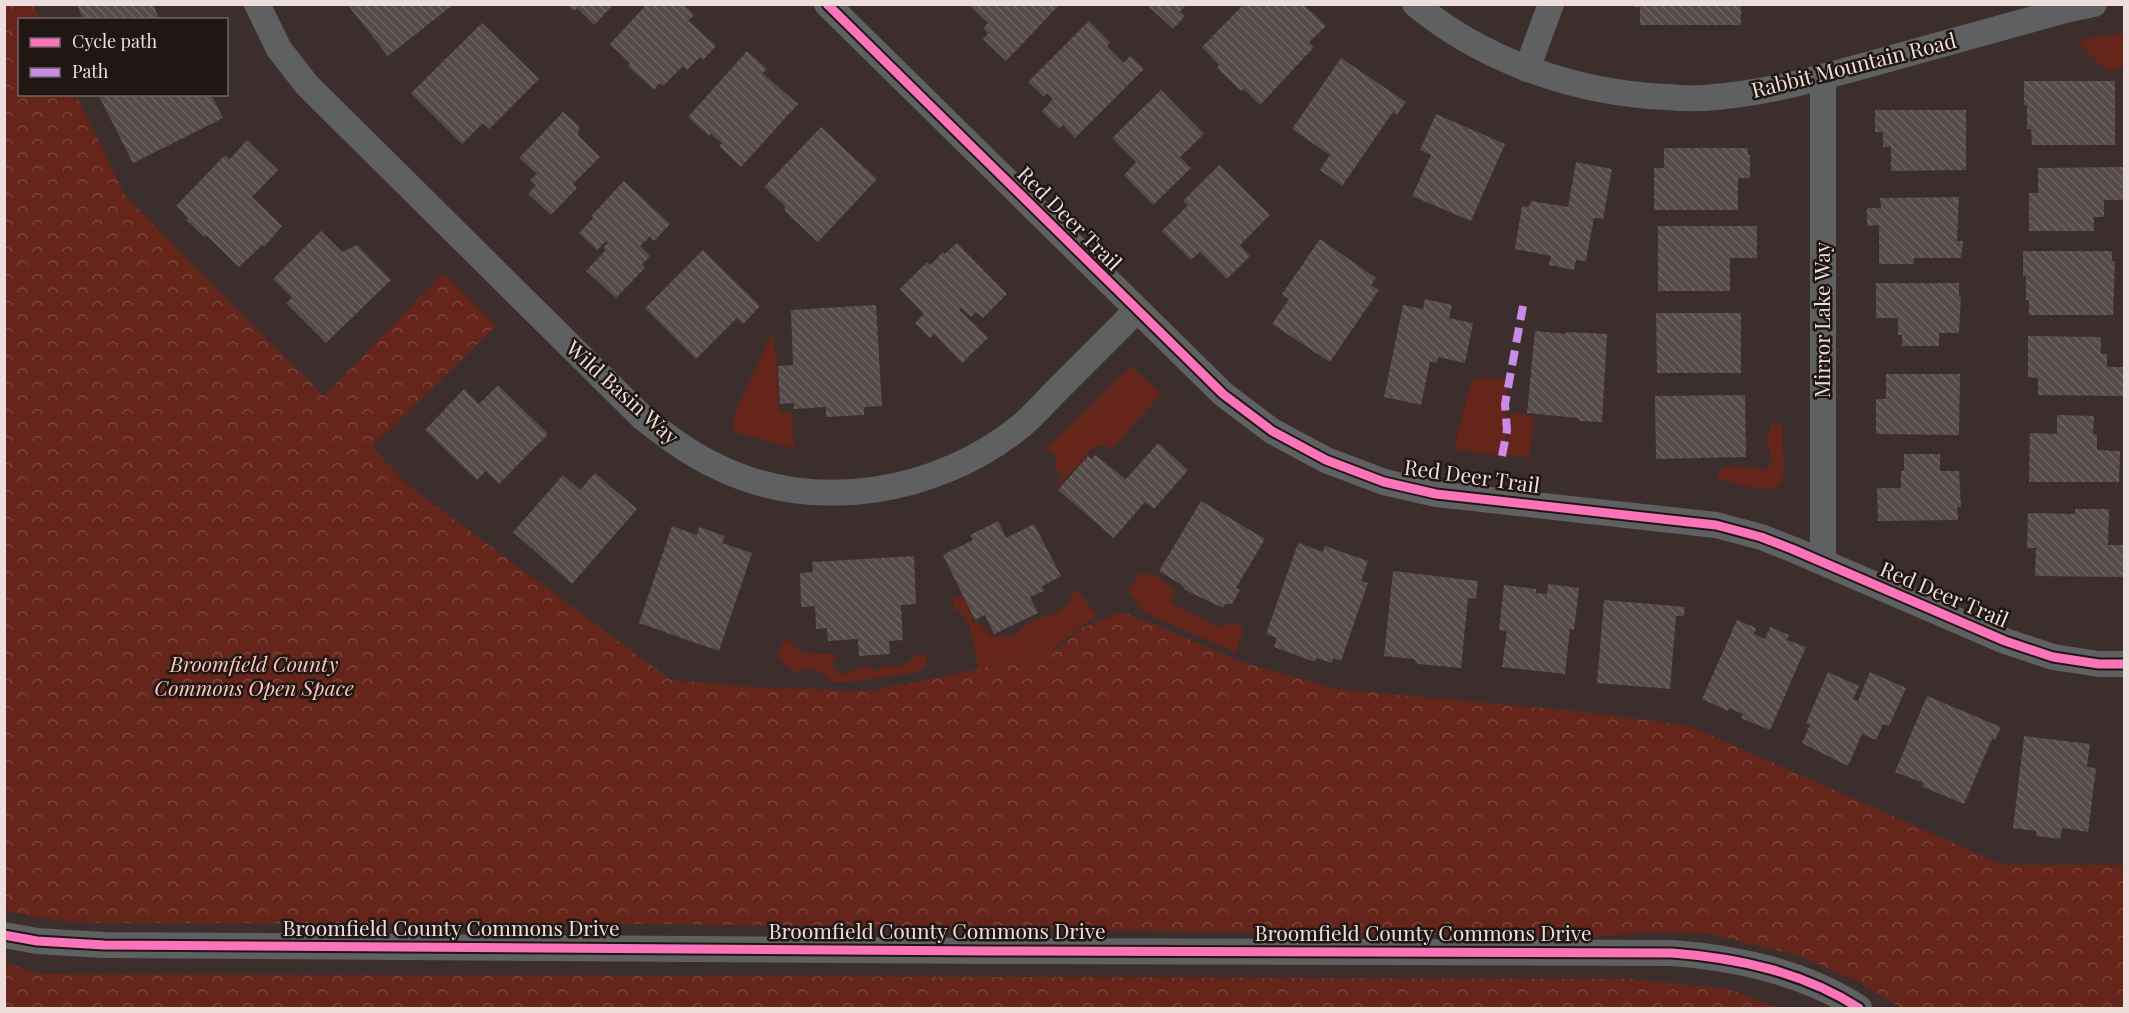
<svg xmlns="http://www.w3.org/2000/svg" width="2129" height="1013" font-family="'Playfair Display',serif">
<defs>
<pattern id="forest-crowns" width="20" height="18" patternUnits="userSpaceOnUse" patternTransform="scale(1.5)"><rect width="20" height="18" fill="#65251b"/><path d="M2 6a3 3 0 1 1 6 0M12 15a3 3 0 1 1 6 0" fill="none" stroke="#7b443c"/></pattern>
<pattern id="building-back-hatch" width="6" height="6" patternUnits="userSpaceOnUse" patternTransform="scale(1.5)"><rect width="6" height="6" fill="#554b49"/><path d="M-1 5l2 2M0 0l6 6M5-1l2 2" fill="none" stroke="#6e6463"/></pattern>
</defs>
<rect width="100%" height="100%" fill="#3b2e2c"/>
<!-- grass -->
<path fill="#65251b" d="M2124,33V67L2108,72L2083,48L2079,40Z
M773,332L777,366L779,411L791,413L794,448L734,432L733,416Z
M1131,366L1161,394L1112,449L1106,446H1097L1086,454L1084,460L1059,484L1057,482L1062,476L1056,468V456L1050,450H1045Z
M1483,377L1509,381L1505,404L1507,430L1502,456L1454,449L1471,380H1478Z
M1515,412L1534,418L1529,457L1505,455L1510,429L1508,418Z
M1771,425H1782C1782,439 1785,466 1783,478C1778,499 1732,482 1717,479L1719,471L1729,465L1767,470L1773,460L1767,442Z
M1141,573C1157,573 1165,581 1175,592L1171,598L1173,604L1220,627L1232,623L1241,626L1243,631L1236,653L1143,612L1128,590Z
M1077,590L1097,615L1051,650L979,669C973,649 975,626 959,611H955L952,599L963,596L974,623L978,622C982,625 985,631 989,634C996,640 1010,635 1019,633L1021,628L1047,615L1051,616L1069,604L1072,591Z
M788,639C799,657 816,653 835,654V659L832,660L835,669L842,674C856,672 861,662 875,671L888,665L897,667L905,665L917,654H922L927,658V664L919,672L852,682H831L819,671L811,668L794,672L778,657L781,646Z"/>
<!-- forest -->
<path fill="url(#forest-crowns)" d="M33,4L40,19L20,20V94L76,95L126,197L324,396L443,273L496,326L372,447L408,485L671,680L753,687L868,691L967,672L1060,648L1082,628L1121,612L1157,625L1238,661L1336,689L1585,712L1690,726L2003,865H2124V1008H1901L1857,981L1800,956L1711,934L1649,932L1593,937L659,924L86,923L39,918L5,910L4,5Z
M5,962L40,974L1630,979L1728,989L1780,1008H5Z"/>
<!-- building -->
<path fill="url(#building-back-hatch)" d="M77,4H153L159,18L83,20Z
M347,4H454L388,56Z
M566,4H614L594,25L577,8L574,11Z
M647,4H683L694,15L683,26L689,21L716,46L703,60L700,57L687,70L683,66L663,86L660,83L654,90L628,66L630,63L610,44Z
M973,4H1060L1006,61L983,39L988,33L983,28L988,23L971,7Z
M1146,4H1187L1180,12L1185,16L1173,29Z
M1244,4H1303L1326,26L1309,42L1314,47L1260,105L1244,89L1241,91L1217,68L1219,65L1202,47Z
M1634,4H1741V25H1640V7H1634Z
M1089,21L1110,42L1107,46L1124,63L1130,56L1144,69L1075,138L1063,125L1059,129L1042,111L1053,99L1047,93L1044,97L1028,82Z
M482,23L539,79L489,129L483,123L462,144L411,93Z
M747,51L767,69L762,73L798,104L741,167L719,146L722,143L711,134L709,136L688,117Z
M1341,58L1406,102L1397,115L1393,112L1342,186L1320,170L1330,155L1292,129Z
M2024,81H2115V145H2032L2031,129H2027V105L2024,106Z
M1161,90L1204,134L1180,157L1191,168L1153,205L1124,175L1136,162L1112,138Z
M98,94H211L223,118L133,163Z
M1875,110H1966V170L1891,171V147H1883V132H1875Z
M563,112L579,126L578,135L600,157L573,184L577,188L551,215L528,194L536,185L530,180L537,174L519,158Z
M1436,114L1505,144L1471,221L1412,196L1431,155L1420,150Z
M821,127L877,179L818,242L785,211V206L764,187Z
M247,140L278,170L252,197L282,226L265,246L262,245L239,267L206,235L204,237L186,220L188,218L176,206L225,155L230,159Z
M1664,148H1748V155H1750V178H1738V210H1654V168H1664Z
M1576,162L1612,169L1603,219L1594,218L1586,261L1576,260L1574,270L1549,265L1551,256L1515,249L1522,206L1529,207L1531,201L1568,207Z
M1219,165L1270,215L1240,245L1250,256L1227,279L1200,252L1191,260L1162,231L1188,205L1183,201Z
M2123,167V200H2104V217H2094V231H2029V193H2038V168Z
M624,181L670,224L654,241L650,236L640,246L650,256L642,264L645,268L616,298L586,271L606,250L603,247L608,243L606,241L597,250L579,233L593,218L592,215Z
M1959,197L1957,241H1963L1961,258H1914V264H1879V225L1867,226V208H1881L1880,198Z
M1658,226H1757V258H1730V291H1658Z
M321,231L342,252L357,245L391,280L326,343L286,303L292,298L273,279Z
M1320,239L1376,278L1371,285L1379,290L1330,362L1272,324L1289,299L1282,294Z
M957,243L1007,294L983,318L976,312L971,317L961,308L959,310L988,338L962,363L934,334L930,338L915,323L924,314L900,289L927,262L930,265L943,252L945,254Z
M703,250L760,306L743,324L737,318L696,359L645,308Z
M2023,251H2112V261H2115L2113,315H2029V300H2026V276L2023,277Z
M1876,283H1959V296H1961L1959,333H1939V346H1902V335H1898V318H1876Z
M1425,299L1452,305L1449,318L1473,323L1465,363L1438,357L1437,363L1430,361L1421,405L1384,397L1403,305L1423,309Z
M876,305L882,406L864,407V415L826,417V407L794,409V403L780,404L778,366L793,365L791,310Z
M1656,313H1741V373H1657Z
M1535,331L1565,334L1567,332L1607,334L1602,422L1580,421L1578,418L1527,413Z
M2028,336L2101,337V354H2107V367H2123V396L2038,395V378L2028,377Z
M1886,374H1960L1959,435L1876,434V399H1886Z
M498,385L548,434L499,484L486,471L477,480L425,430L464,389L479,404Z
M1745,395L1746,457L1656,459L1655,396Z
M2057,415L2094,416L2093,434H2097V450L2120,451L2119,482H2029L2030,433L2057,434Z
M1158,443L1188,470L1154,509L1145,502L1114,538L1058,490L1088,456L1092,459L1095,455L1126,479Z
M1904,454H1940V471H1959L1961,507H1957L1958,520L1878,521L1877,488H1901V471H1904Z
M595,473L637,509L572,584L513,532L563,475L580,490Z
M1201,501L1265,539L1236,588L1240,590L1232,604H1225L1223,608L1185,590L1182,585L1159,571Z
M2075,509H2109L2108,545H2123V577L2035,576L2036,548H2027L2028,513L2075,514Z
M998,521L1006,538L1034,524L1061,576L1042,586L1044,591L1030,597L1038,613L994,634L985,615L975,620L943,555L973,540L970,535Z
M672,526L697,535L699,527L725,536L722,543L752,553L719,651L639,623Z
M1298,543L1323,552L1325,546L1368,561L1361,581L1368,583L1341,661L1333,658L1332,663L1316,658L1315,662L1274,647L1277,638L1266,634Z
M914,556L916,604L901,605L903,640L889,641L890,654L859,656L858,639L828,641L827,628L816,629L815,606L801,607L800,573L813,572L812,562Z
M1393,571L1478,581L1476,599L1468,598L1461,668L1418,664L1414,659L1384,656Z
M1548,584L1579,588L1574,630L1570,629L1565,674L1502,667L1507,631L1499,630L1504,585L1536,589V593L1547,594Z
M1604,600L1685,607L1684,616H1676L1670,689L1597,683Z
M1737,620L1756,628L1754,634L1765,639L1770,627L1789,635L1787,640L1806,647L1770,730L1741,718L1743,714L1729,708L1728,711L1702,699Z
M1828,672L1859,686L1853,699L1858,701L1870,672L1906,688L1889,726L1883,724L1876,740L1862,734L1848,766L1802,743L1810,725L1806,723Z
M1927,696L2001,727L1995,740L1992,739L1964,804L1923,787V783L1895,772Z
M2024,736L2090,744L2087,767L2096,768L2088,832L2062,828L2060,839L2036,836V831L2013,828Z"/>
<g fill="none" stroke-linecap="round" stroke-linejoin="round">
<!-- street -->
<path stroke="#5f6061" stroke-width="26" d="M257,4L279,49L307,85L642,417C666,436 690,454 718,467C816,515 938,493 1021,426C1035,414 1047,400 1060,387C1085,362 1111,336 1137,310
M827,4L1223,394L1272,431L1326,460L1384,482L1436,494L1716,525L1761,537L1792,549L2005,641L2053,657L2099,664H2124
M1415,4C1485,62 1577,93 1666,97C1678,98 1691,99 1703,98C1767,94 1823,77 1885,60C1946,43 2008,26 2069,9L2094,4
M1527,69L1551,4
M1823,77V562
M4,935L37,941L104,945L990,951L1672,953C1738,958 1803,972 1859,1008"/>
<!-- quiet -->
<path stroke="#ca8be6" stroke-width="8" stroke-dasharray="15 8" stroke-linecap="butt" d="M1502,456L1507,430L1505,404L1523,306"/>
<defs>
<path id="cycleway" d="M827,4L1223,394L1272,431L1326,460L1384,482L1436,494L1716,525L1761,537L1792,549L2005,641L2053,657L2099,664H2124
M4,935L37,941L104,945L990,951L1672,953C1738,958 1803,972 1859,1008"/>
</defs>
<!-- cycleway casing -->
<use href="#cycleway" stroke="#201614" stroke-width="13"/>
<!-- cycleway -->
<use href="#cycleway" stroke="#fb73b8" stroke-width="9"/>
</g>
<g text-anchor="middle" stroke-width="5" stroke-linejoin="round" paint-order="stroke">
<!-- street labels -->
<g font-size="21" fill="#eededb" stroke="#201614">
<text transform="translate(1854 66) rotate(-14)" y="7">Rabbit Mountain Road</text>
<text transform="translate(1069 219) rotate(45)" y="7">Red Deer Trail</text>
<text transform="translate(1823 320) rotate(-90)" y="7">Mirror Lake Way</text>
<text transform="translate(622 393) rotate(42)" y="7">Wild Basin Way</text>
<text transform="translate(1472 477) rotate(8)" y="7">Red Deer Trail</text>
<text transform="translate(1944 595) rotate(23)" y="7">Red Deer Trail</text>
<text x="451" y="936">Broomfield County Commons Drive</text>
<text x="937" y="939">Broomfield County Commons Drive</text>
<text x="1423" y="941">Broomfield County Commons Drive</text>
</g>
<!-- park labels -->
<g font-size="21" font-style="italic" fill="#f9c5bb" stroke="#201614">
<text x="254" y="672">Broomfield County<tspan x="254" dy="24">Commons Open Space</tspan></text>
</g>
</g>
<!-- border -->
<rect width="2129" height="1013" fill="none" stroke="#eededb" stroke-width="12"/>
<!-- legend -->
<rect x="18" y="18" width="210" height="78" fill="#201614" stroke="#726664" stroke-width="1.5"/>
<rect x="30" y="38" width="30" height="9" fill="#fb73b8" stroke="#726664" stroke-width="1.5"/>
<text x="72" y="48" font-size="18" fill="#eededb">Cycle path</text>
<rect x="30" y="68" width="30" height="9" fill="#ca8be6" stroke="#726664" stroke-width="1.5"/>
<text x="72" y="78" font-size="18" fill="#eededb">Path</text>
</svg>
